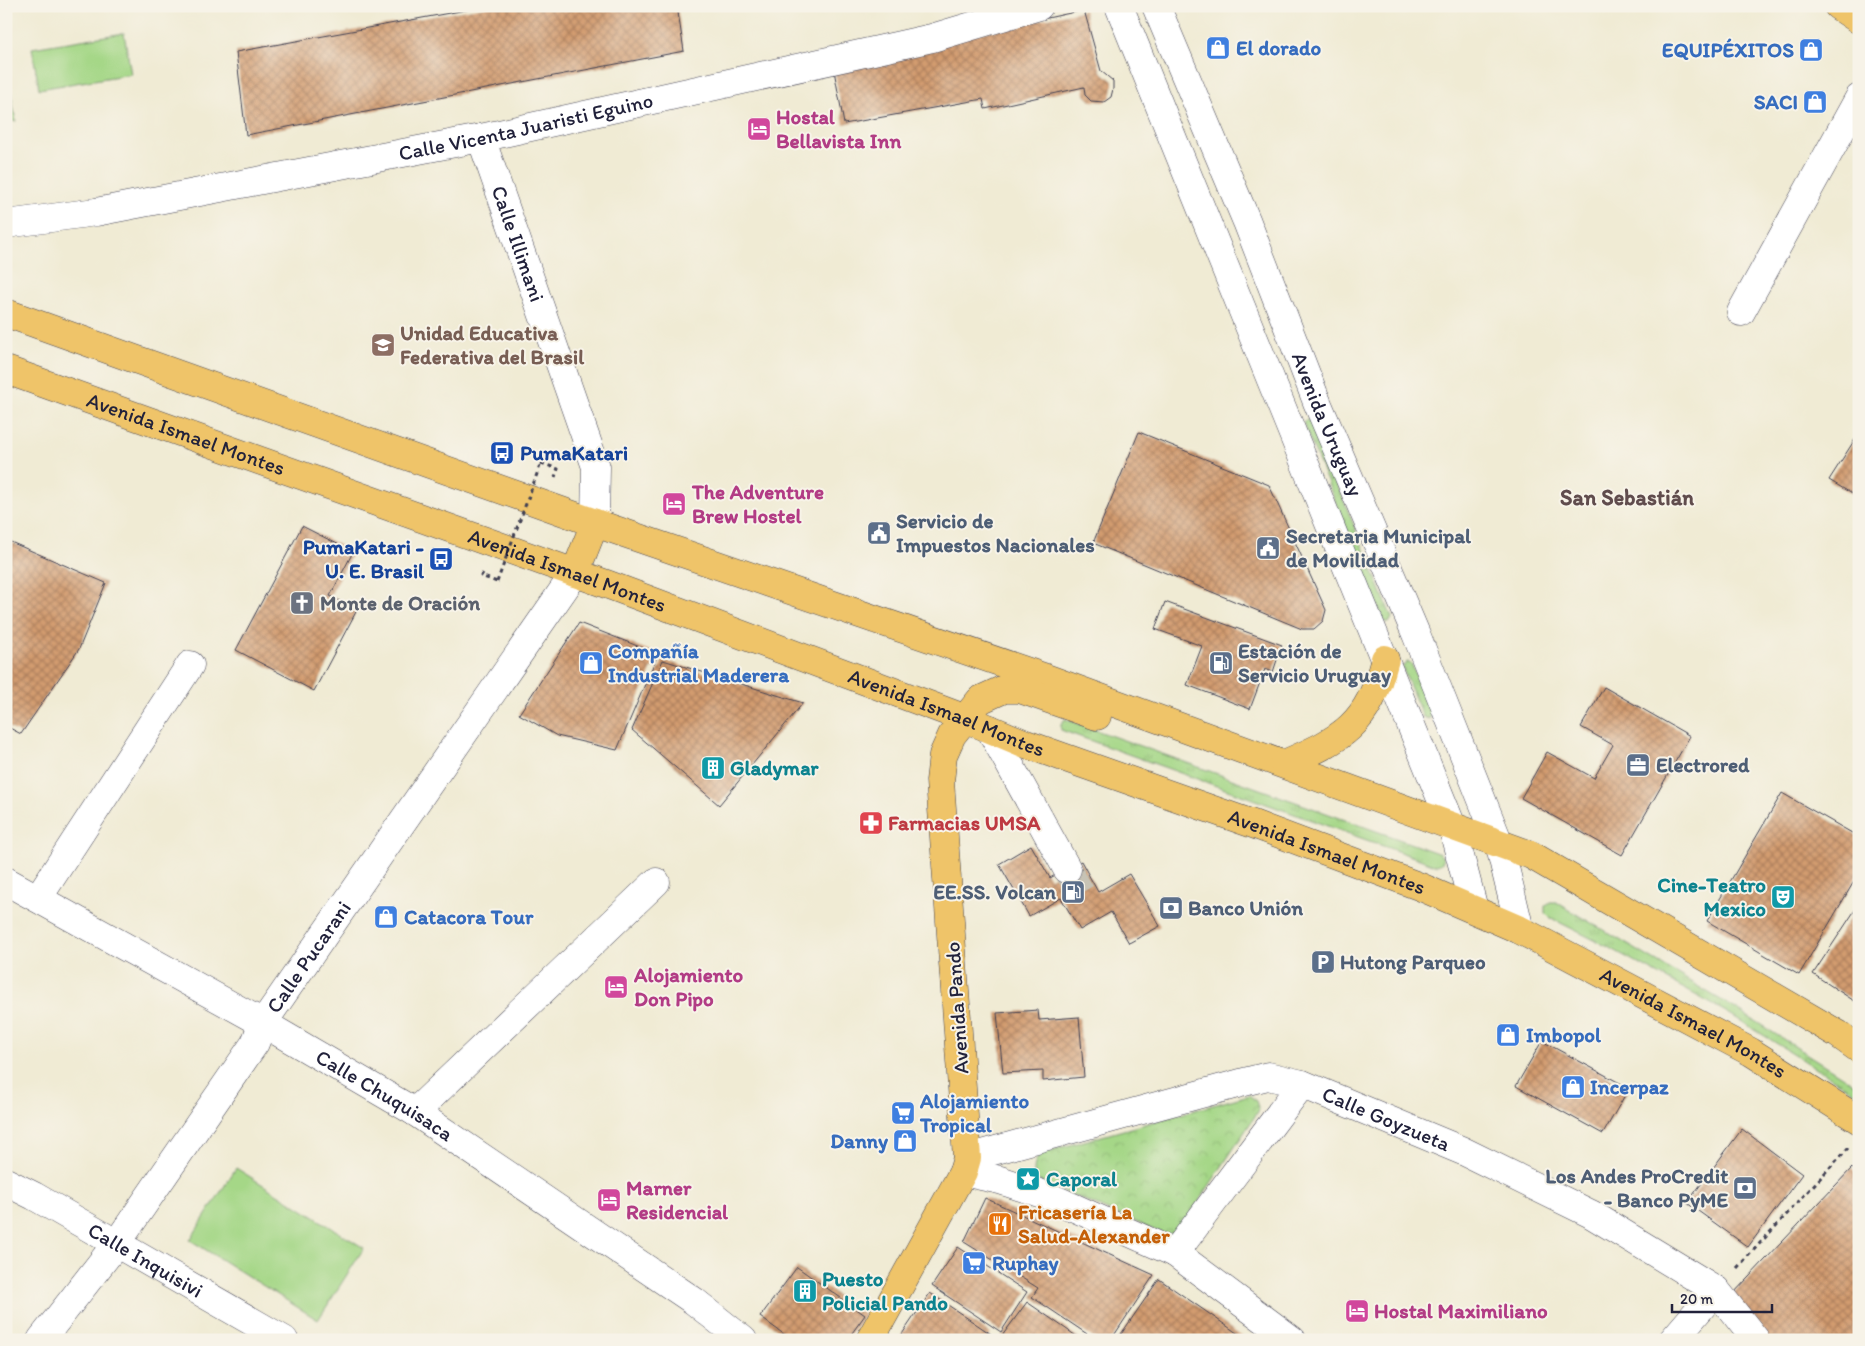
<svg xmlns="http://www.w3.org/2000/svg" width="1865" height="1346" font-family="Itim,sans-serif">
<defs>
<pattern id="grass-tufts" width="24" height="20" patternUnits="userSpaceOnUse" patternTransform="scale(1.25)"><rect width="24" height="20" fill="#a5d787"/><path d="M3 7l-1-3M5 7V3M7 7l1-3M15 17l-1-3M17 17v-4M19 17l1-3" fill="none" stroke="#8eb875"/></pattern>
<pattern id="park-crowns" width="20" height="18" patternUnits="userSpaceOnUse" patternTransform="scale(1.25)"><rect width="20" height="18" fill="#a5d787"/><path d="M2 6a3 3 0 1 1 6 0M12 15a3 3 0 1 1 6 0" fill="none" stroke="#8eb875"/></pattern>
<pattern id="building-cross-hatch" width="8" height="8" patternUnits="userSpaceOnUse" patternTransform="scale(1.25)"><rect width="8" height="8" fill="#d29b6f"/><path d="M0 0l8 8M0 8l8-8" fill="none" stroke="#aa7e5c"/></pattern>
</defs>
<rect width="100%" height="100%" fill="#f7f3e8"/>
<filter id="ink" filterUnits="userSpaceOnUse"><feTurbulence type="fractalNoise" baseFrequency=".02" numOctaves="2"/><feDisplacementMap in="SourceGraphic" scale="10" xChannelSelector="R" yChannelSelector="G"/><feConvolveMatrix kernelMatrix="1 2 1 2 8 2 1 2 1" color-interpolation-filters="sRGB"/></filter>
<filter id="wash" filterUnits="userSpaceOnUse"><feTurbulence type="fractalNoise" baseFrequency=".0096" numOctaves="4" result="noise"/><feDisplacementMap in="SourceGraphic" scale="20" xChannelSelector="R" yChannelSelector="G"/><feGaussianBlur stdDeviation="1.12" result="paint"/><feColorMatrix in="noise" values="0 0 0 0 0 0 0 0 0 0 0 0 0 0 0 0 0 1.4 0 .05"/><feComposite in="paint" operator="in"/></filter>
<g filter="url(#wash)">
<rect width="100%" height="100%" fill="#f0ebd4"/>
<!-- grass -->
<path fill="url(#grass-tufts)" stroke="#647c61" d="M1306,420L1311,421L1392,618L1389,623L1384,621L1303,423Z
M1407,662L1411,663L1432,713L1429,719L1423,717L1402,667Z
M1065,719L1440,854L1443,858C1443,863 1441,864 1436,865L1061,730V724Z
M1550,902H1556L1731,1006L1859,1087V1095L1728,1013L1612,949L1549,917L1545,913V906Z"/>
<!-- park -->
<path fill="url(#park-crowns)" stroke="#647c61" d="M1249,1095L1256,1101L1259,1110L1180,1230L1166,1235L1035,1179C1033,1168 1034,1162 1041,1153Z"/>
<!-- garden -->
<path fill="#a5d787" stroke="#647c61" d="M124,33L131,74L39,89L32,48Z
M6,67L16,121L6,122Z
M236,1168L364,1248L318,1320L190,1240Z"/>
<g id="blocks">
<!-- building -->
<path fill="url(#building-cross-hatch)" d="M488,6H677L684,51L246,135L236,52Z
M1084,10L1101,71L1113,81V89L1111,97L1104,102L1091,101L1085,95L1084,87L985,109L983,99L844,124L833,65Z
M1139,432L1269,485L1326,610L1323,621L1314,629H1302L1093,543Z
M1859,433V498L1829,480Z
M302,526L353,552L330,596L357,610L314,691L236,650Z
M6,540L106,583L79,649L21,734L6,726Z
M1165,602L1282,645L1273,672L1265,669L1250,709L1187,685L1202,646L1155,629Z
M579,623L658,654L617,750L557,736L519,714Z
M663,660L803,703L719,805L632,730Z
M1604,687L1690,736L1622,855L1521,798L1547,752L1594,778L1613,745L1581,727Z
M1782,793L1859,837V873L1799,975L1707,921Z
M1031,845L1050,878L1081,861L1098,892L1129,874L1160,926L1129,943L1111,912L1080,930L1061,898L1029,916L999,864Z
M1859,904V1004L1813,974Z
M1038,1010L1039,1020L1079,1017L1084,1077L1043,1081V1071L1003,1073L997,1013Z
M1542,1041L1629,1088L1603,1134L1516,1086Z
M1742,1129L1802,1174L1748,1247L1687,1203Z
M1852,1168L1859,1175V1340H1768L1731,1296Z
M985,1198L1154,1275L1111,1340H1096L1032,1297L1038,1288L964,1242Z
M958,1247L1027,1292L1001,1332L932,1286Z
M797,1267L865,1315L847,1340H792L760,1317Z
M1159,1279L1247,1340H1117Z
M930,1293L991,1334L987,1340H898Z
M1027,1302L1082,1340H999Z"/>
</g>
</g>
<g filter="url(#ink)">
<use href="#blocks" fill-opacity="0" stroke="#414052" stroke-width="1"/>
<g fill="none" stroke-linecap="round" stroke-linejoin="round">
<!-- minor-tunnel -->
<path stroke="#c7c3b5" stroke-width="28" stroke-dasharray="28 14" stroke-linecap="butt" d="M1067,869L1081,893"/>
<defs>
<g id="minor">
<path d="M1119,6L1452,826L1474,909"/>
<path id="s1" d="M1156,6L1247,222L1317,402L1416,634L1499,843L1520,930"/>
<path id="s2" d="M481,138L596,467L595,523"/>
<path id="s3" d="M6,224L96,212L481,138L932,38L1039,6"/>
<path d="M1741,312L1859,98"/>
<path d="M990,729L1067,869"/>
<path id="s4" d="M6,881L263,1023L415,1112L694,1301L743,1340"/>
<path d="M38,898L190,665"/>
<path d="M415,1112L656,882"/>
<path id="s5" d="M967,1158L1248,1081L1268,1076L1302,1084L1463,1151L1591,1214L1716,1290L1756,1340"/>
<path d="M963,1172L1000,1180L1048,1196L1175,1253L1302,1084"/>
<path id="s6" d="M6,1182L34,1196L284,1340"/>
<path d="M1175,1253L1292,1340"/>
<path id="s7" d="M41,1340L117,1243L255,1043L263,1023L575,573"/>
<path d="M1673,1340L1716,1290"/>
</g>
<g id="major">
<path d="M1838,6L1859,20"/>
<path d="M6,313L595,523L1046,678L1531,855L1838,1034L1859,1049"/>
<path id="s8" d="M6,370L609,585L964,718L1026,744L1253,824L1421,887L1520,930L1751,1052L1859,1120"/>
<path d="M575,573L595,523"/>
<path d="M1284,764C1344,738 1368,725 1385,659"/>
<path d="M870,1340L963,1172L967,1158L940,781L943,755L952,735L980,700L1004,689H1020L1097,716"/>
</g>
</defs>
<!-- minor casing -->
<use href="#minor" stroke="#414052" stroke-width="29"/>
<!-- major casing -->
<use href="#major" stroke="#414052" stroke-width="29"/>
<!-- path -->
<path stroke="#414052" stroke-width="3" stroke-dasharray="4 4" stroke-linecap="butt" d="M541,463L558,469L555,477
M483,573L481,576L497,582
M1737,1268L1848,1148"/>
<!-- minor -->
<use href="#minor" stroke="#fff" stroke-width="28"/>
<!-- major -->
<use href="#major" stroke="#efc469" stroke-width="28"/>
<!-- path-bridge -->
<path stroke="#414052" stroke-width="3" stroke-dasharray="4 4" stroke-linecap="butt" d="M497,582L541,463"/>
</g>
</g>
<!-- icons -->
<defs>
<symbol id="shop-square" viewBox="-11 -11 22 22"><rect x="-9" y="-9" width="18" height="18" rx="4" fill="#3f7fe0" stroke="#f7f3e8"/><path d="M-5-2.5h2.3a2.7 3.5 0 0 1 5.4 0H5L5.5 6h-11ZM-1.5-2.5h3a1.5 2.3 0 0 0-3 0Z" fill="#fff"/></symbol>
<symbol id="hotel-square" viewBox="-11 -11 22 22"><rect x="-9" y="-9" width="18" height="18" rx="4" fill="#d1479c" stroke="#f7f3e8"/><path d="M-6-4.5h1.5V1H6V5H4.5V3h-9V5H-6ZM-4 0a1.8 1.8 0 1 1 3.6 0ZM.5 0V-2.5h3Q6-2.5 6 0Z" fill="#fff"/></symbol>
<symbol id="school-square" viewBox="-11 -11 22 22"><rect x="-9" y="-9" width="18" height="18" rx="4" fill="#8d6e63" stroke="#f7f3e8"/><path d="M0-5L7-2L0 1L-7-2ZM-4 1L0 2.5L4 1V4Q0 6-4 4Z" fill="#fff"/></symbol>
<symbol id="bus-square" viewBox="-11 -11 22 22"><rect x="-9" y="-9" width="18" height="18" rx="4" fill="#1a4fb4" stroke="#f7f3e8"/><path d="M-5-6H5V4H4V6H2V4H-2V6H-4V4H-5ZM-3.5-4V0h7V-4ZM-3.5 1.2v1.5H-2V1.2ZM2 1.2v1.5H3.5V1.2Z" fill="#fff"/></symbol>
<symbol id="civic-square" viewBox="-11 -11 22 22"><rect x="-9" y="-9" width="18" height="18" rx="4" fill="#5c6f8a" stroke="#f7f3e8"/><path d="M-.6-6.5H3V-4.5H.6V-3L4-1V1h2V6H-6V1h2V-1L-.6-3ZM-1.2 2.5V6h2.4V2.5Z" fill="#fff"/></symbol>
<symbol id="church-square" viewBox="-11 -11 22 22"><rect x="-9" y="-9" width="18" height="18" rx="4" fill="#6b7280" stroke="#f7f3e8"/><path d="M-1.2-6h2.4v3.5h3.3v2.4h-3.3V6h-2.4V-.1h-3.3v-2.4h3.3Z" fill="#fff"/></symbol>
<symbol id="fuel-square" viewBox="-11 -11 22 22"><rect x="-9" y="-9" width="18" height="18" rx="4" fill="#5c6f8a" stroke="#f7f3e8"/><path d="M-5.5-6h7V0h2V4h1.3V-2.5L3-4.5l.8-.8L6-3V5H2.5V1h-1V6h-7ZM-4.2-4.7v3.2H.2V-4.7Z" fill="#fff"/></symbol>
<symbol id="office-square" viewBox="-11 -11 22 22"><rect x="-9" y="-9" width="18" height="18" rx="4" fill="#5c6f8a" stroke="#f7f3e8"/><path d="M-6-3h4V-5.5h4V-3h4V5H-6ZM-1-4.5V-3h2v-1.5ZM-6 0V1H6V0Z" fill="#fff"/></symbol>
<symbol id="building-square" viewBox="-11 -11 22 22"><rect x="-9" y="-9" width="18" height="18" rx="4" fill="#0f9aa8" stroke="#f7f3e8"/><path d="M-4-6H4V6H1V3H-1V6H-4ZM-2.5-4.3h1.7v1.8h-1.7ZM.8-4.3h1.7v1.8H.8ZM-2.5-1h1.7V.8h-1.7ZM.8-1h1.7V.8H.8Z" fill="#fff"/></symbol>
<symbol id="pharmacy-square" viewBox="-11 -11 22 22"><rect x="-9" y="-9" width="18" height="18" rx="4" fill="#e0444e" stroke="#f7f3e8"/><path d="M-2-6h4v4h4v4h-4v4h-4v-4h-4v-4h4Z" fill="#fff"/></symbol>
<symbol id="theatre-square" viewBox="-11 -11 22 22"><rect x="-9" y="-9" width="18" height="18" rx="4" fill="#0f9aa8" stroke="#f7f3e8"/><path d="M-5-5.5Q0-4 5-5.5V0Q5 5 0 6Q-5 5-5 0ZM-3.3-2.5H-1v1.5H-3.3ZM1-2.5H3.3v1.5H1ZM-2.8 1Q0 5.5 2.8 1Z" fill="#fff"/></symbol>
<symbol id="bank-square" viewBox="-11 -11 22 22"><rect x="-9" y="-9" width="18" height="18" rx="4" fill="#5c6f8a" stroke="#f7f3e8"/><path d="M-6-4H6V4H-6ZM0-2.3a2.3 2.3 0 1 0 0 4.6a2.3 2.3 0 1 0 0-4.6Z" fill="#fff"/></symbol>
<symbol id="parking-square" viewBox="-11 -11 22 22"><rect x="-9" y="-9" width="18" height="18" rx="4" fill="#5c6f8a" stroke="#f7f3e8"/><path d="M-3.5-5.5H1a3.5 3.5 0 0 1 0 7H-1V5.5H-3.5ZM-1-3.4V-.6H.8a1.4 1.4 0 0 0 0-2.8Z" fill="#fff"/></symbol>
<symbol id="supermarket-square" viewBox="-11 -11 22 22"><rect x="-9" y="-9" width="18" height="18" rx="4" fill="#3f7fe0" stroke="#f7f3e8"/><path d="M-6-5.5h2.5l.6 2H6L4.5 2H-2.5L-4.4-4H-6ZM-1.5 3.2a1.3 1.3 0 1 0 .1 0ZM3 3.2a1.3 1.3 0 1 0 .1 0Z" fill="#fff"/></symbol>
<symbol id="sight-square" viewBox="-11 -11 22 22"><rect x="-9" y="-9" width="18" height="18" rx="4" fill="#0f9aa8" stroke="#f7f3e8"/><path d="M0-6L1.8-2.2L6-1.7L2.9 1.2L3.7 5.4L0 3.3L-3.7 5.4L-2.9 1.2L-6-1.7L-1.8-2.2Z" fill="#fff"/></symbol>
<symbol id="restaurant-square" viewBox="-11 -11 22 22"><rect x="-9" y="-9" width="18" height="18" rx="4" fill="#e8710a" stroke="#f7f3e8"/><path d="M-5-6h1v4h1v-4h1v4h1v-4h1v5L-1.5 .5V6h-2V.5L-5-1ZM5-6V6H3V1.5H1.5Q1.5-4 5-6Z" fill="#fff"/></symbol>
</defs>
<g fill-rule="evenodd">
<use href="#shop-square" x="1204" y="34" width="28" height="28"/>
<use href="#shop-square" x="1797" y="36" width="28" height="28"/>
<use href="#shop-square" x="1801" y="88" width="28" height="28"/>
<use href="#hotel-square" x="745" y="115" width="28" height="28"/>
<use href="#school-square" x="369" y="331" width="28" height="28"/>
<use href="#bus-square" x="488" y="439" width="28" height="28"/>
<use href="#hotel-square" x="660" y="490" width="28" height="28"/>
<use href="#civic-square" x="865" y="519" width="28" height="28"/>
<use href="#civic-square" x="1254" y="534" width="28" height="28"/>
<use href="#bus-square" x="427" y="545" width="28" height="28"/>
<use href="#church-square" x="288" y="589" width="28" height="28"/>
<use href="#shop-square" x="577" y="649" width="28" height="28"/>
<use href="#fuel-square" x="1207" y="649" width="28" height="28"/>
<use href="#office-square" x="1624" y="751" width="28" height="28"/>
<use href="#building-square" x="699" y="754" width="28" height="28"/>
<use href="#pharmacy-square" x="857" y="809" width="28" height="28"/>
<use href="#fuel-square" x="1059" y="878" width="28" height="28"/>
<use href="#theatre-square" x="1769" y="883" width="28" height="28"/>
<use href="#bank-square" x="1157" y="894" width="28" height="28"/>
<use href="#shop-square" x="372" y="903" width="28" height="28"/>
<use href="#parking-square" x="1309" y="948" width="28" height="28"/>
<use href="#hotel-square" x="602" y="973" width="28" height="28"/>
<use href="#shop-square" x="1494" y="1021" width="28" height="28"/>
<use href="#shop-square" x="1559" y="1073" width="28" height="28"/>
<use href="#supermarket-square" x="889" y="1099" width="28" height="28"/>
<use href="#shop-square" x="891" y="1127" width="28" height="28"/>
<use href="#sight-square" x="1014" y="1165" width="28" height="28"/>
<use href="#bank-square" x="1731" y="1174" width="28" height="28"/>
<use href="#hotel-square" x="595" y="1186" width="28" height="28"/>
<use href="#restaurant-square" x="986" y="1210" width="28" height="28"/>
<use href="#supermarket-square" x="960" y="1249" width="28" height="28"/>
<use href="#building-square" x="791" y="1277" width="28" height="28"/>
<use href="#hotel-square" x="1343" y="1297" width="28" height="28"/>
</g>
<g text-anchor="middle" stroke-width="4" stroke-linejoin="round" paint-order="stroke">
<!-- shop labels -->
<g font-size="21" font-weight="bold" fill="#366cbe" stroke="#f7f3e8" text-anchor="start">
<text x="1236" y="55">El dorado</text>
<text x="1794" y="57" text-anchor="end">EQUIPÉXITOS</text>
<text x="1798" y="109" text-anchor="end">SACI</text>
<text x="608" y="658">Compañía<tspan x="608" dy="24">Industrial Maderera</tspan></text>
<text x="404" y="924">Catacora Tour</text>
<text x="1526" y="1042">Imbopol</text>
<text x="1590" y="1094">Incerpaz</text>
<text x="920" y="1108">Alojamiento<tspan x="920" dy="24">Tropical</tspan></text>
<text x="888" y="1148" text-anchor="end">Danny</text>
<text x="992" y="1270">Ruphay</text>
</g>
<!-- hotel labels -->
<g font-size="21" font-weight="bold" fill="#b23c85" stroke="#f7f3e8" text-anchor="start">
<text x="776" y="124">Hostal<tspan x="776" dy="24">Bellavista Inn</tspan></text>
<text x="692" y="499">The Adventure<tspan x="692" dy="24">Brew Hostel</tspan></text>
<text x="634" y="982">Alojamiento<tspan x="634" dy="24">Don Pipo</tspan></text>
<text x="626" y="1195">Marner<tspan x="626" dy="24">Residencial</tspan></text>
<text x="1374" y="1318">Hostal Maximiliano</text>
</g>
<!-- street labels -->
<g font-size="21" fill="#22223b" stroke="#f7f3e8">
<text dy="7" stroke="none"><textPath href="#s3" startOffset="529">Calle Vicenta Juaristi Eguino</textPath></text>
<text dy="7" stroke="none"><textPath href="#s2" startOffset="112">Calle Illimani</textPath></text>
<text dy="7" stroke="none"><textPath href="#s1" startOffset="452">Avenida Uruguay</textPath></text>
<text dy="7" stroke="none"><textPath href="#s8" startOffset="191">Avenida Ismael Montes</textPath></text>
<text dy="7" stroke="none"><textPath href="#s8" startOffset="596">Avenida Ismael Montes</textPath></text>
<text dy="7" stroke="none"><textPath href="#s8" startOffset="1001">Avenida Ismael Montes</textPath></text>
<text dy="7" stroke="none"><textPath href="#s8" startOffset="1406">Avenida Ismael Montes</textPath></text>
<text dy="7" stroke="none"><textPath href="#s7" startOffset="468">Calle Pucarani</textPath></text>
<text transform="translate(957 1008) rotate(-94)" y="7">Avenida Pando</text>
<text dy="7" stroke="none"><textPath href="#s8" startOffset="1811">Avenida Ismael Montes</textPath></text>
<text dy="7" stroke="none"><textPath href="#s4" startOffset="435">Calle Chuquisaca</textPath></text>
<text dy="7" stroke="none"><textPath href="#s5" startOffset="438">Calle Goyzueta</textPath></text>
<text dy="7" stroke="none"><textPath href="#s6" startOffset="160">Calle Inquisivi</textPath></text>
</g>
<!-- education labels -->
<g font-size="21" font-weight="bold" fill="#785e54" stroke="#f7f3e8" text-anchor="start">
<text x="400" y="340">Unidad Educativa<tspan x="400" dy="24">Federativa del Brasil</tspan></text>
</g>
<!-- transit labels -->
<g font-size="21" font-weight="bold" fill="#164399" stroke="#f7f3e8" text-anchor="start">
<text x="520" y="460">PumaKatari</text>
<text x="424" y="554" text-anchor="end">PumaKatari -<tspan x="424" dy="24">U. E. Brasil</tspan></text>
</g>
<!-- service labels -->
<g font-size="21" font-weight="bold" fill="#4e5e75" stroke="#f7f3e8" text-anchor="start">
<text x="896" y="528">Servicio de<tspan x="896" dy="24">Impuestos Nacionales</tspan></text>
<text x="1286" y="543">Secretaria Municipal<tspan x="1286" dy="24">de Movilidad</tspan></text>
<text x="1238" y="658">Estación de<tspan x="1238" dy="24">Servicio Uruguay</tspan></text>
<text x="1656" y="772">Electrored</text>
<text x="1056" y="899" text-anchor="end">EE.SS. Volcan</text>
<text x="1188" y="915">Banco Unión</text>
<text x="1340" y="969">Hutong Parqueo</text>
<text x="1728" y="1183" text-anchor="end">Los Andes ProCredit<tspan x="1728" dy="24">- Banco PyME</tspan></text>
</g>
<!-- worship labels -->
<g font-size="21" font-weight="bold" fill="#5b616d" stroke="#f7f3e8" text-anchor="start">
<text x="320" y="610">Monte de Oración</text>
</g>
<!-- culture labels -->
<g font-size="21" font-weight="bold" fill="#0d838f" stroke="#f7f3e8" text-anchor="start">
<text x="730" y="775">Gladymar</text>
<text x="1766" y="892" text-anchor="end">Cine-Teatro<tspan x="1766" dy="24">Mexico</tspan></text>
<text x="1046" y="1186">Caporal</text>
<text x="822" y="1286">Puesto<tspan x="822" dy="24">Policial Pando</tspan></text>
</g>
<!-- health labels -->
<g font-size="21" font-weight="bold" fill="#be3a42" stroke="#f7f3e8" text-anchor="start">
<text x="888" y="830">Farmacias UMSA</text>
</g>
<!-- food labels -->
<g font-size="21" font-weight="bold" fill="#c56008" stroke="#f7f3e8" text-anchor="start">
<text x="1018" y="1219">Fricasería La<tspan x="1018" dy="24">Salud-Alexander</tspan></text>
</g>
<!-- neighbourhood labels -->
<g font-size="22" font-weight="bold" fill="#604c4d" stroke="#f7f3e8">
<text x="1627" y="505">San Sebastián</text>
</g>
</g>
<!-- margin -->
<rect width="1865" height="1346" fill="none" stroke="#f7f3e8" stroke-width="25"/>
<!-- scale -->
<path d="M1672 1304v8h100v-8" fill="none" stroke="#22223b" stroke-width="2.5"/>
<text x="1680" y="1304" font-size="15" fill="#22223b" stroke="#f7f3e8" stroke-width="4" paint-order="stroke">20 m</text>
</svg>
